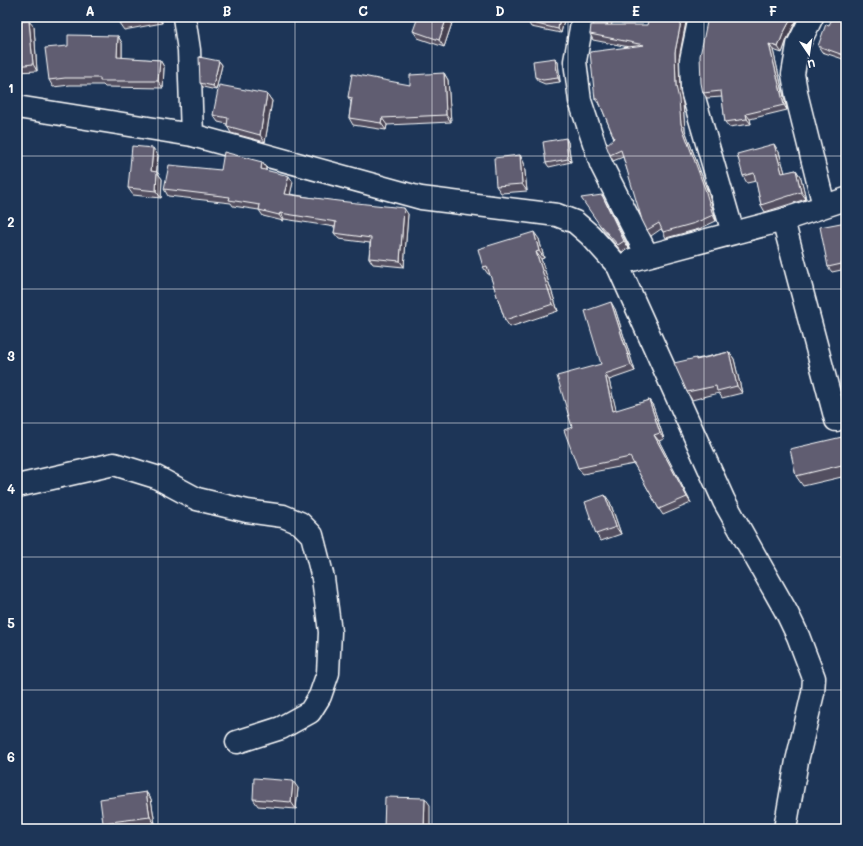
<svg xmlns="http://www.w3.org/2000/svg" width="863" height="846" font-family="Mali,sans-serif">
<rect width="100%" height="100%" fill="#1d3557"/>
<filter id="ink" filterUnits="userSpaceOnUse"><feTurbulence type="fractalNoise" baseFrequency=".025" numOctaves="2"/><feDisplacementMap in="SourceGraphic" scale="8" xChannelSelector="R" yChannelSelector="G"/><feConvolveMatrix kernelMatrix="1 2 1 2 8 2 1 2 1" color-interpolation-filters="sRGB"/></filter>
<g filter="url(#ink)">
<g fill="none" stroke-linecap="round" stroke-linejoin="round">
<defs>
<path id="minor" d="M184,17L189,50L192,135
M583,17L575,61L580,101L601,164L647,255
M700,17L691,60L692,91L733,233
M812,17L798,45L793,74L797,97L824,206
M17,107L192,135L421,198L557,215L575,222L590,235L618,266L724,501L787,613L798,636L814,678L813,693L797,761L785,829
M783,220L836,420
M632,260L783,220L846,199
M17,486L114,464L156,477L197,499L247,511L283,516L300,523L312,535L323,578L330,632L328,673L320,696L310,712L281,728L237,742"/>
</defs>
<!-- minor casing -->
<use href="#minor" stroke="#fff" stroke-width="25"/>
<!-- minor -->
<use href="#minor" stroke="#1d3557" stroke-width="22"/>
</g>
<!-- wall -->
<path fill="#535061" stroke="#fff" d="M118,17H161L162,23L124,30L119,23Z
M454,17L444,47L418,38L413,31Z
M529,17H571L570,21L564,20L561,33L531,27L528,22Z
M591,17H613L611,25L679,58L680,92L683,104L685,130L709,195L716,221L699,229L666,238L663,232L661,229L651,236L647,230L623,157L613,161L610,155L614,138L600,104H599L595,99L629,47L593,40L590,34L594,25L591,21Z
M708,17H798L787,39L782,53L773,50L787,110L750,119L751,124L729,127L725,122L722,97L707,98L703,93Z
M846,17V60L822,52L818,46Z
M17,22L34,27L37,71L17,72Z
M118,36L122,43V58L160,60L164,67L163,88L105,87L103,85H70L53,87L49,80L68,46Z
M555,58L558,62L560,82L545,84L538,81L535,77Z
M219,61L222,65L216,90L203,87L200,83Z
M444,73L448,80L451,122L387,125L386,130L353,125L349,118L351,102L348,97L410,85Z
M267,94L272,101L265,142L231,133L227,126V124L218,122L213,115Z
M568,142L571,162L549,167L546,163Z
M779,152L785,173L796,170L801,178L806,199L765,212L761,205L756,181L747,183L743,176Z
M158,155L157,172L162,179L161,198L133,195L128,188Z
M520,155L524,163L527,191L501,193L496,186Z
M262,162L266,168V170L293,182L290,194L408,214L404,267L373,264L369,258L370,243L339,239L334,233L335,227L284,219L283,221L263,216L259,210L233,206L231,203L168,196L164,189L221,170Z
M606,203L629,248L622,252L604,231L599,224Z
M846,222V269L832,272L828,267Z
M539,239L544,258L541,259L558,311L510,327L505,320L490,274H488L483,267Z
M615,309L635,371L609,380L616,411L649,400L653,406L664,439L659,441L691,503L663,515L659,509L634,464L583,474L578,468L572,427L601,364Z
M729,352L734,359L742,393L722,398L719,393L692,400L687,392L696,358L697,359Z
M842,437L846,442V476L803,486L796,476Z
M610,502L621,534L601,541L596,534Z
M298,788L296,809L258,806L253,799Z
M146,792L151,799L155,824L118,829H107L103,823Z"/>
<!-- shaded-wall -->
<path fill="#44414f" stroke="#fff" d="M157,17H161L162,23Z
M447,17H454L444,47L439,40Z
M560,17H561L564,20L561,33L558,29Z
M566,17H571L570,21Z
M609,17H613L611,28L607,24Z
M682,17H687L679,58L680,92L683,104L685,130L709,195L716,221L713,215L681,124L676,86L675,52Z
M792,17H798L787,39L782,53L778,47L783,34Z
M29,21L34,27L37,71L33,64Z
M118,36L122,43V64L117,57Z
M769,44L773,50L787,110L784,105Z
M555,58L558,62L560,82L558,78Z
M160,60L164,67L163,88L158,81Z
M219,61L222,65L216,90L213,86Z
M444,73L448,80L451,122L446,115Z
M267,94L272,101L265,142L260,135Z
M746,114L750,119L751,124L747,119Z
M382,118L387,125L386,130L381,123Z
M566,138L568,142L571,162L568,159Z
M774,144L779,152L787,180L782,173Z
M153,148L158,155L156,178L151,171Z
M520,155L524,163L527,191L522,184Z
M262,162L266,168L265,175L261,169Z
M796,170L801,178L806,199L801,192Z
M157,172L162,179L161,198L156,191Z
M289,176L293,182L289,200L284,194Z
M602,195L606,203L629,248L624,241Z
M404,208L408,214L404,267L400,261Z
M280,213L284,219L283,221L279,215Z
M534,232L539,239L544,258L539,251Z
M536,252L541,259L558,311L553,304Z
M611,302L615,309L635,371L631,365Z
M729,352L734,359L742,393L737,386Z
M605,374L609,380L618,418L613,411Z
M649,400L653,406L664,439L660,433Z
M654,435L659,441L691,503L687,497Z
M842,437L846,442V452Z
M605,495L610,502L621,534L616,527Z
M293,781L298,788L296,809L291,802Z
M146,792L151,799L155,824L150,817Z
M425,798L430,805V829H424Z"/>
<!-- building -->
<path fill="#615d71" stroke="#fff" d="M118,17H153L119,23Z
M418,17H447L439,40L413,31Z
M529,17H560L558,29L528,22Z
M591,17H609L607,24L591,21Z
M649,17H682L675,52L676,86L679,99L681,124L705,189L713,215L695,223L663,232L659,223L647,230L642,220L621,150L610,155L606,145L614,138L598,99H595L590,52L644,45L590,34L591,25H647Z
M708,17H792L783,34L778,47L769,44L784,105L746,114L747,119L725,122L721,91L703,93L701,83L700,56Z
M833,17H846V56L818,46L826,24L829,25Z
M29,21L33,64L17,66V22Z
M68,35L118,36L117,57L160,60L158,81H100V78H65L49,80L45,48L68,46Z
M199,57L219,61L213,86L200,83Z
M555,58L558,78L543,80L535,77L533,61Z
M444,73L446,115L382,118L381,123L349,118L352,98L348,97L352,74L410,85V75Z
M219,85L267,94L260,135L227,126L228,118L213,115Z
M566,138L568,159L546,163L543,142Z
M774,144L782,173L796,170L801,192L761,205L754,173L743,176L737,154Z
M132,146L153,148L151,171L157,172L156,191L128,188Z
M224,152L262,162L261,169L289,176L284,194L338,201L404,208L400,261L369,258L371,238L334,233L336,222L280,213L279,215L259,210L260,205L229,200L230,197L164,189L169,165L221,170Z
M520,155L522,184L496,186L494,158Z
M602,195L624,241L618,245L599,224L581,198Z
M846,222V263L828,267L820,227Z
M534,232L539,251L536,252L553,304L505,320L487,266L483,267L478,249Z
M611,302L631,365L605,374L613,411L649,400L660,433L654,435L687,497L659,509L630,457L578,468L564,430L572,427L557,376L601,364L585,311Z
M729,352L737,386L717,391L716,386L687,392L674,363L696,358V360Z
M842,437L846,452V464L796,476L790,449Z
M605,495L616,527L596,534L585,502Z
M254,778L293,781L291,802L253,799Z
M146,792L150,817L103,823L100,799Z
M385,797L425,798L424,829H384Z"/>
</g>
<!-- grid -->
<path fill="none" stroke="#fff" stroke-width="1" stroke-opacity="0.55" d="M158,17V829M295,17V829M432,17V829M568,17V829M704,17V829M17,156H846M17,289H846M17,423H846M17,557H846M17,690H846"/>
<!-- margin -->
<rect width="863" height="846" fill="none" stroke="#1d3557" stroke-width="44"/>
<!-- north arrow -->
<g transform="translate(809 54) rotate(167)" stroke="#1d3557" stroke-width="3" paint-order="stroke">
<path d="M0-3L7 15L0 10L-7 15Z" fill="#ffffff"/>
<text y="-6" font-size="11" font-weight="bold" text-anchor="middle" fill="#ffffff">U</text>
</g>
<rect x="22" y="22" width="819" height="802" fill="none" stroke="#fff" stroke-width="1.5"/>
<g font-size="13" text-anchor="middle" font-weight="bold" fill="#fff">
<text x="90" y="16">A</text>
<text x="227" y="16">B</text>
<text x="363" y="16">C</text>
<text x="500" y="16">D</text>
<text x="636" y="16">E</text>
<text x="773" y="16">F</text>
<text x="11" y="93">1</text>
<text x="11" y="227">2</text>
<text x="11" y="361">3</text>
<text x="11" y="494">4</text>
<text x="11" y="628">5</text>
<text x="11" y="762">6</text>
</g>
</svg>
